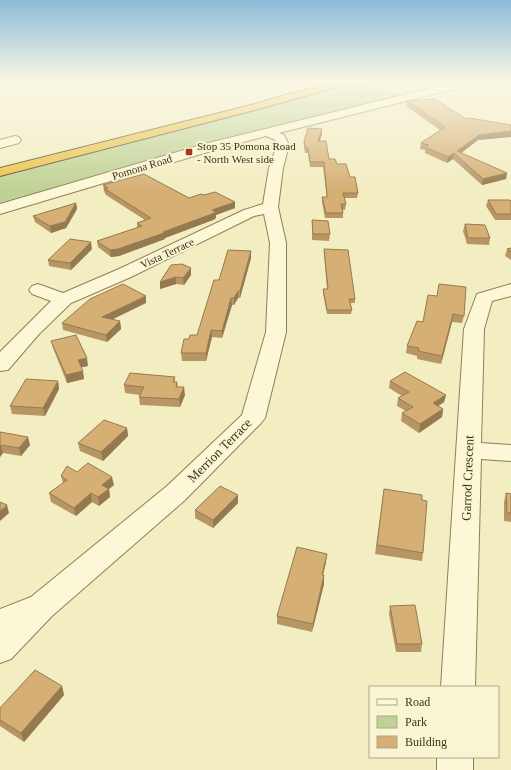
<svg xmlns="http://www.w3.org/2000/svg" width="511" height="770" font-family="Georgia,serif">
<rect width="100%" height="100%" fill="#f3edc2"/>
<!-- green -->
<path fill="#bfd295" d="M344,82H361L409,98L213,146L0,209V174Z"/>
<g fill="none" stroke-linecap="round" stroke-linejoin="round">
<defs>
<path id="minor" d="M456,82H475L474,84L279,133L284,135L289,145L283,168L278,207L286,243V332L265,418L261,423L185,500L52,616L11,659L0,663V609L31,597L167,486L242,415L266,332L270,243L264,214L254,216L131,277L71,303L39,334L8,370L0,371V352L51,301L32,294L29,290L32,286L38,284L63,293L119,269L244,210L263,204L269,168L277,145L275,140L266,136L218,149L0,214V204L208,143Z
M15,136L19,137L21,140L19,143L0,148V140Z
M511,284V296L492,301L484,329L481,443L511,445V461L481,459L475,687H441L464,329L477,294Z
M437,757H473V770H437Z"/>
<path id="highway" d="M331,82H349L348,84L255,110L0,176V168L247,106Z"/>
</defs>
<!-- minor casing -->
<use href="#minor" stroke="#8f7f57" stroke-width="2"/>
<!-- highway casing -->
<use href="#highway" stroke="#5c4b2c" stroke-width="2"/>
<!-- minor -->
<use href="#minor" fill="#fcf8d7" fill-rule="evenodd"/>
<!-- highway -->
<use href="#highway" fill="#eac34a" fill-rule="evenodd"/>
</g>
<!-- wall -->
<path fill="#b79664" d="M407,101L466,119L511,125V137L478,140L461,153L507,173L506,179L482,185L453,159L447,163L425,153V150L420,149L421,143L440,130L406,106Z
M322,134L319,141L329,159L337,164L350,177L358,193L357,198H344L346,204L345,210H343V218H325L322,202V197H327L323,167H310L308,153H305L304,146V141Z
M103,185L189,198L235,208L216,215V218L213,220L165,238V239L119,256L111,257L98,247L97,241L137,228V223L145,220L106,195L104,191Z
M488,200L511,201V220H495L486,206Z
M76,203L77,209L66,228L51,233L35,222L33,216Z
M312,220L330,234L329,241L312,240Z
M465,224L490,238L489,245L467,244L463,231Z
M511,248V260L505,256L507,249Z
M92,249L71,270L49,266L48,260Z
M324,249L355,299V303H350L352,310L351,314H327L323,293V289H327L324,253Z
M251,251V258L240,298H238L234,305H232L222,338L212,337L206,361H182L181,353L189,339L197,335L219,280Z
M191,268V275L184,285L176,284L160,289V282Z
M428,295L464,316L462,323L452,322L441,364L417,359V356L406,353L407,346L423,322Z
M146,303L112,319L120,321L121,329L107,342L63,330L62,323Z
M51,341L88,366L81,367L84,379L67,383L53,348Z
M175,377V382H177L178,387L185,395L180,407L140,405L139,397L140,395L125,393L124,385Z
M58,381L59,389L45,416L12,414L10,406Z
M390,381L446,395L444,402L438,406L443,409L442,417L419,433L401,421L402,413L406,411L397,406L398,398L402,396L389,388Z
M127,428L128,436L103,461L80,451L78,443Z
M0,432L30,445L21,456L3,453L0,457Z
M77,472L114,485L109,489L110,497L99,506L92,502L76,516L51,502L49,493L63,483L61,476Z
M384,489L422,500L423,553L422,561L375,554Z
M506,493L511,494V522L504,521V502Z
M238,503L213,528L195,518V510Z
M326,562L323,575H324V584L312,632L277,624V616Z
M390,606L422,644L421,652H396L389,614Z
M62,686L64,695L24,742L0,726V708Z"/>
<!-- shaded-wall -->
<path fill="#957a51" d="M322,129V134L318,146V141Z
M511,131V137L478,140L456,157L457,151L479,135Z
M454,153L453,159L447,163L448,157Z
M507,173L506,179L482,185L483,179Z
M235,202V208L216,215V218L213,220L165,238V239L119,256L111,257L110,250L163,232L212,210Z
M76,203L77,209L66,228L51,233L50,226Z
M91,242L92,249L71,270L70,263Z
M251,251V258L240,298V291Z
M191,268V275L184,285L183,278Z
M176,277V284L160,289V282Z
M238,291V298L234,305V298Z
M146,296V303L103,324L102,317Z
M231,298L232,305L222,338V331Z
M453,314L452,322L441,364L442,356Z
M120,321L121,329L107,342L106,335Z
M211,330L212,337L206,361V353Z
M87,358L88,366L79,368L78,360Z
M83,371L84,379L67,383L66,375Z
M58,381L59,389L45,416L43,408Z
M184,387L185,395L180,407L179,399Z
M446,395L444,402L431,411L433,403Z
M443,409L442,417L419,433L420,424Z
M127,428L128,436L103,461L101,452Z
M28,437L30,445L21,456L19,448Z
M1,445L3,453L0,457V447Z
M112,477L114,485L109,489L110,497L99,506L98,497L102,485Z
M91,493L92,502L76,516L74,508Z
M238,495V503L213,528V520Z
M7,505L9,513L0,521V511Z
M327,554L326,562L321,583L322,575Z
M324,575V584L312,632L313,624Z
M62,686L64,695L24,742L21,733Z"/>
<!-- building -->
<path fill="#d5af74" stroke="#957a51" d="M435,99L466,119L469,118L511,125V131L479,135L457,151L507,173L483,179L454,153L448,157L425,147L429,145L421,143L445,127L407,101Z
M308,128L322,129L318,141H326L329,159H335L337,164H346L350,177H355L358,193H343L346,204H341L343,213H326L322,197H327L324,162H310L308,148H305L304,141Z
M144,174L189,198L201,194L204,195L215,192L235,202L212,210L216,212L212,214L163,232L164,233L118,249L110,250L97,241L142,226L137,223L151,218L105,189L108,188L103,185Z
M488,200H510L511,201V214H496Z
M76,203L65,222L50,226L33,216Z
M312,220L328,221L330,234H313Z
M465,224L485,225L490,238H468Z
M70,239L91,242L70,263L48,260Z
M511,248V252L507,249Z
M324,249L348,250L355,299H349L352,310H327L323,289H328Z
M228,250L251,251L240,291H238L234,298H231L222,331L211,330L206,353H181L184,339H189L190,335H197L214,280H219Z
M182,264L191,268L183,278L176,277L160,282L171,265Z
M123,284L146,296L102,317L120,321L106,335L62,323L90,299Z
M439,284L466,287L464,316L453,314L442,356L418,351L419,348L407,346L417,321L423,322L428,295L437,296Z
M76,335L87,358L78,360L83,371L66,375L51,341Z
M405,372L446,395L433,403L443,409L420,424L402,413L413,407L398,398L409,392L390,381Z
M130,373L175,377L173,382H177L176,387H184L179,399L139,397L144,387L124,385Z
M26,379L58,381L43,408L10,406Z
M104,420L127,428L101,452L78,443Z
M0,432L28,437L19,448L1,445L0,447Z
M88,463L112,477L102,485L109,489L98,497L91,493L74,508L49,493L67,480L61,476L67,466L77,472Z
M220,486L238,495L213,520L195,510Z
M384,489L422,495V500L427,501L423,553L377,545Z
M506,493L511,494V513H507Z
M0,502L7,505L0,511Z
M297,547L327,554L322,575H324L313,624L277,616Z
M415,605L422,644H397L390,606Z
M35,670L62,686L21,733L0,720V708Z"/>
<!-- sky -->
<linearGradient id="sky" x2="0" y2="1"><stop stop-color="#8dbbd8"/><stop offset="0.43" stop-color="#faf7e4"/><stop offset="1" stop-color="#faf7e4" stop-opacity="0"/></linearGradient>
<rect width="511" height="190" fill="url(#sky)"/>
<!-- markers -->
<rect fill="#a43920" stroke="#f9f5d3" stroke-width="1.5" x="185" y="148" width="8" height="8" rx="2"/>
<g text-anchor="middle" stroke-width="4" stroke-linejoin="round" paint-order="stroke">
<!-- far-poi labels -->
<g font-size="11" fill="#3d321d" stroke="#f9f5d3" text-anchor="start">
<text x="197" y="150">Stop 35 Pomona Road<tspan x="197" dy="13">- North West side</tspan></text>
</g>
<!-- far-street labels -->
<g font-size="11" fill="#3d321d" stroke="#f9f5d3">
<text transform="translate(142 167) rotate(-17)" y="4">Pomona Road</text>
<text transform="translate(167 253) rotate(-25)" y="4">Vista Terrace</text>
</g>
<!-- street labels -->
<g font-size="13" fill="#3d321d" stroke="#f9f5d3">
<text transform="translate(219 450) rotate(-45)" y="5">Merrion Terrace</text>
<text transform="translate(467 478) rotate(-88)" y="5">Garrod Crescent</text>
</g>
</g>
<!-- legend -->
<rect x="369" y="686" width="130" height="72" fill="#f9f5d3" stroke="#aea78a"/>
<rect x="377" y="699" width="20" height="6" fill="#fcf8d7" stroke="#aea78a"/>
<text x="405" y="706" font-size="12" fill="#3d321d">Road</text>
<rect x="377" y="716" width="20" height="12" fill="#bfd295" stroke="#aea78a"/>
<text x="405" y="726" font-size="12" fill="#3d321d">Park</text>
<rect x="377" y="736" width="20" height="12" fill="#d5af74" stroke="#aea78a"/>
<text x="405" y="746" font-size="12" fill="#3d321d">Building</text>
</svg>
